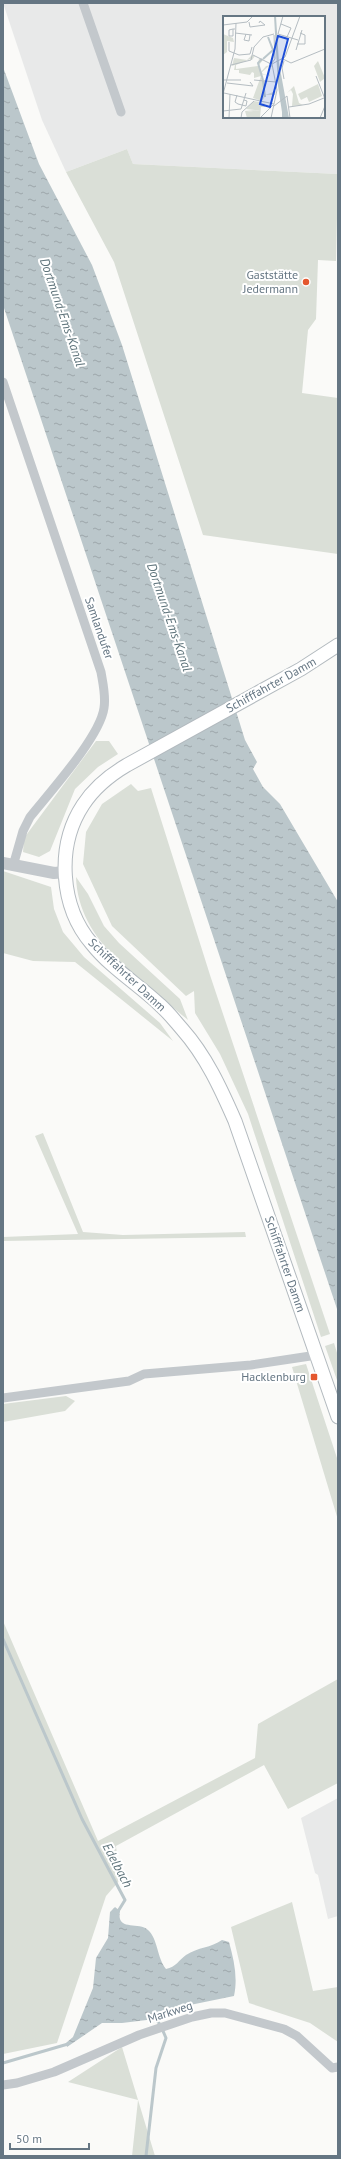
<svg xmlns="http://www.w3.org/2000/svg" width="341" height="2159" font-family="'PT Sans',sans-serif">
<defs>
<pattern id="water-ripples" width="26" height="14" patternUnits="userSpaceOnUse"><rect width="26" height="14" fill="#bbc7cb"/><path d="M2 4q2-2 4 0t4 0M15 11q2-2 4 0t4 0" fill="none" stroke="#9ca6aa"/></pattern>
</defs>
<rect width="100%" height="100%" fill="#fafaf8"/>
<!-- built -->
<path fill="#e8e9e9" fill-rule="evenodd" d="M3,3H338V174L133,164L127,149L66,172L42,120ZM224,17H324V117H224Z
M338,1798V1916L328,1919L318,1875L315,1873L301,1818Z"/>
<!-- grass -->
<path fill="#dadfd7" d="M127,149L133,164L338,174L336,261L318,260L316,319L308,330L302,393L338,398V554L203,535L114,262L66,172Z
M96,741H109L118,754L98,767L75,789L50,851L39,857L23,852L24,838Z
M131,784L138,791L151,788L210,975L330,1334L321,1337L248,1114L220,1054L195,1013L194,991L186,996L112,926L83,864L86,832L102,804Z
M3,871L51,887L54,909L63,932L84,957L160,1023L173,1041L75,962L33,961L3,953Z
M76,877L88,894L104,926L119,943L180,999L188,1020C143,981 78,943 76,877Z
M43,1133L83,1232L123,1235L245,1232L246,1237L3,1241V1237L78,1234L35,1136Z
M334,1343L338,1356V1383L325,1346Z
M306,1364L338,1461V1520L292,1367Z
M66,1396L75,1401L65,1411L3,1422V1404Z
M3,1621L98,1841L255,1758L258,1724L338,1679V1783L288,1809L264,1765L116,1846L120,1880L106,1896L57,2043L3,2054Z
M292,1902L313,1991L338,1987V2042L310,2023L249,2003L231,1927Z
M122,2047L155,2156H132L138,2100L68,2082Z"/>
<!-- water -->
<path fill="url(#water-ripples)" d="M3,67L39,164L92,265L122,345L245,740L257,762L253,769L263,787L280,804L338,902V1312L3,305Z
M115,1907L120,1911C116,1932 138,1921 148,1930C158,1939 157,1958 166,1969C176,1967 179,1960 186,1955C198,1947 211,1948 222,1940L229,1942C234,1960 238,1978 234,1996L190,2005L173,2010L155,2019L122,2023H102L67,2047L66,2043L73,2037L93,1988L96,1958L108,1938L110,1912Z"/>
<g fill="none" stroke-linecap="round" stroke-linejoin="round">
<!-- stream -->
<path stroke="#bbc7cb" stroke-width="3" d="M3,1639L82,1819L125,1900L117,1913
M153,2017L159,2023
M3,2063L68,2044
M146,2156L156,2068L166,2038L163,2031"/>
<defs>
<path id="secondary" d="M338,645L301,669L127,765C110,775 94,788 83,805C56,846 60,907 92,944C111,968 138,984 160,1005C168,1012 175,1021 182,1029C206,1056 221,1089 235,1121L338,1417"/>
</defs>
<!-- secondary casing -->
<use href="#secondary" stroke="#b3babf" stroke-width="15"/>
<!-- minor -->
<path stroke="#c3c8cc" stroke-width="9" d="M83,3L121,112
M3,382L101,672C103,684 106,696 104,708C100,737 49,793 30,817L23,831L13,866
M3,1398L129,1381L144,1374L251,1365L317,1355
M3,2085L17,2083L54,2072L139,2035L192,2017L211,2013H225L284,2029L297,2036L332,2068L338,2067"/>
<!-- tertiary -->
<path stroke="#c3c8cc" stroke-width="12" d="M3,863L54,873L65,872"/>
<!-- secondary -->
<use href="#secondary" stroke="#fff" stroke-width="13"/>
</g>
<!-- markers -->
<g fill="#e4572e" stroke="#fff" stroke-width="1.5">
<circle cx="306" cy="282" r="4"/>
<rect x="310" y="1373" width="8" height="8" rx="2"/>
</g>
<g text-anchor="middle" stroke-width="4" stroke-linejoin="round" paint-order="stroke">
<!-- poi labels -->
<g font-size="12" fill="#657683" stroke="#fff" text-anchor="end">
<text x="298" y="279">Gaststätte<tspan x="298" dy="14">Jedermann</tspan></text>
<text x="306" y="1381">Hacklenburg</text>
</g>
<!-- street labels -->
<g font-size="12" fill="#657683" stroke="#fff">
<text transform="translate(99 628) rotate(71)" y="4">Samlandufer</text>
<text transform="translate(271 685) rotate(-29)" y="4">Schifffahrter Damm</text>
<text transform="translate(127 975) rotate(43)" y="4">Schifffahrter Damm</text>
<text transform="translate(285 1264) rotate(71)" y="4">Schifffahrter Damm</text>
<text transform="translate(170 2012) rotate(-18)" y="4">Markweg</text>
</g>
<!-- water labels -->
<g font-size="13" font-style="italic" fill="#60757c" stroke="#fff">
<text transform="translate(63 312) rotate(71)" y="5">Dortmund-Ems-Kanal</text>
<text transform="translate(170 617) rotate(71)" y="5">Dortmund-Ems-Kanal</text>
<text transform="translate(118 1865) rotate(62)" y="5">Edelbach</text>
</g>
</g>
<!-- overview -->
<g transform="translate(223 16)">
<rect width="102" height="102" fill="#fafaf8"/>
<path d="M29,39L32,40L29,44L33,46L27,43L13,49V53L35,50L36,42L40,44L36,49L38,56L43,50L49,49V51L46,50L38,57L46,60L47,56V60L52,61L38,58V61L42,65V79L53,75L52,79H43L39,85L30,82L38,60L31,62V57L29,56L27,59L16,57V54H11L12,49L9,50L11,42L24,44ZM71,70L76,87L80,89L69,90L70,78L68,74L64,77ZM31,85L37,86L40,90L41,86L43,96L42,91H38L37,102V94L24,96V102L22,95L32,94L23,93Z" fill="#dadfd7"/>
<path d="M0,18L10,22L11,26L4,25V36L0,39ZM95,45L102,62L97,66L91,50Z" fill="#dadfd7"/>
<path d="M95,68L99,80L86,86L84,81L78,84L75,78ZM37,94V102H24V96Z" fill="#dadfd7"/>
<path d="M51,0H53L56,47L66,102H57L59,101V96L55,70Z" fill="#bbc7cb"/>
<path fill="none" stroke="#bbc7cb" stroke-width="2" d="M39,43L35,47L40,64M40,43L50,34L45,21M40,65L42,81"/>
<path fill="none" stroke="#b5bdc2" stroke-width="1" d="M60,0L55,18L75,24M26,6L27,11L42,9L37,5L36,7M58,8L68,12L64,21M0,9L24,6L30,0M10,13V20H6V14L10,13H12M12,17L29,19M23,18L21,24L26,25L27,19M6,26V35L16,39L27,38L29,31M74,28H82V19L77,17M73,34L79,14M30,39L48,48M60,43L68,47L102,33M61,45L59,52L61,63M48,48L52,43L51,19M8,49L28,44L31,31L40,21L51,18M93,60L102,83M0,64H18M31,64L53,66M4,67L30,70L27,66M1,77L51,88M0,78L12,33L13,7M14,79L12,86L15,88L23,90L24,85L21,84M51,90L64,80L67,102M66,91L86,88L101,82M0,95L18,93L23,77M6,102L7,78M18,102L19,96L31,85M37,102L50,89M48,102L54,74L49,48L62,41L77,0M97,102L102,90"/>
<path fill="#1d4ed8" fill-opacity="0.15" stroke="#1d4ed8" stroke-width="2" d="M55,20L65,23L47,91L37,88Z"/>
<rect width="102" height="102" fill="none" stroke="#657683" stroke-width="2"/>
</g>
<!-- border -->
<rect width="341" height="2159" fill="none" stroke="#657683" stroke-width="8"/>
<!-- scale -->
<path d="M10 2143v6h79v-6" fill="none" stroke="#657683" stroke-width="2"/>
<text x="16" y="2143" font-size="12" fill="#657683" stroke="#ffffff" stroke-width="3" paint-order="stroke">50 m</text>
</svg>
